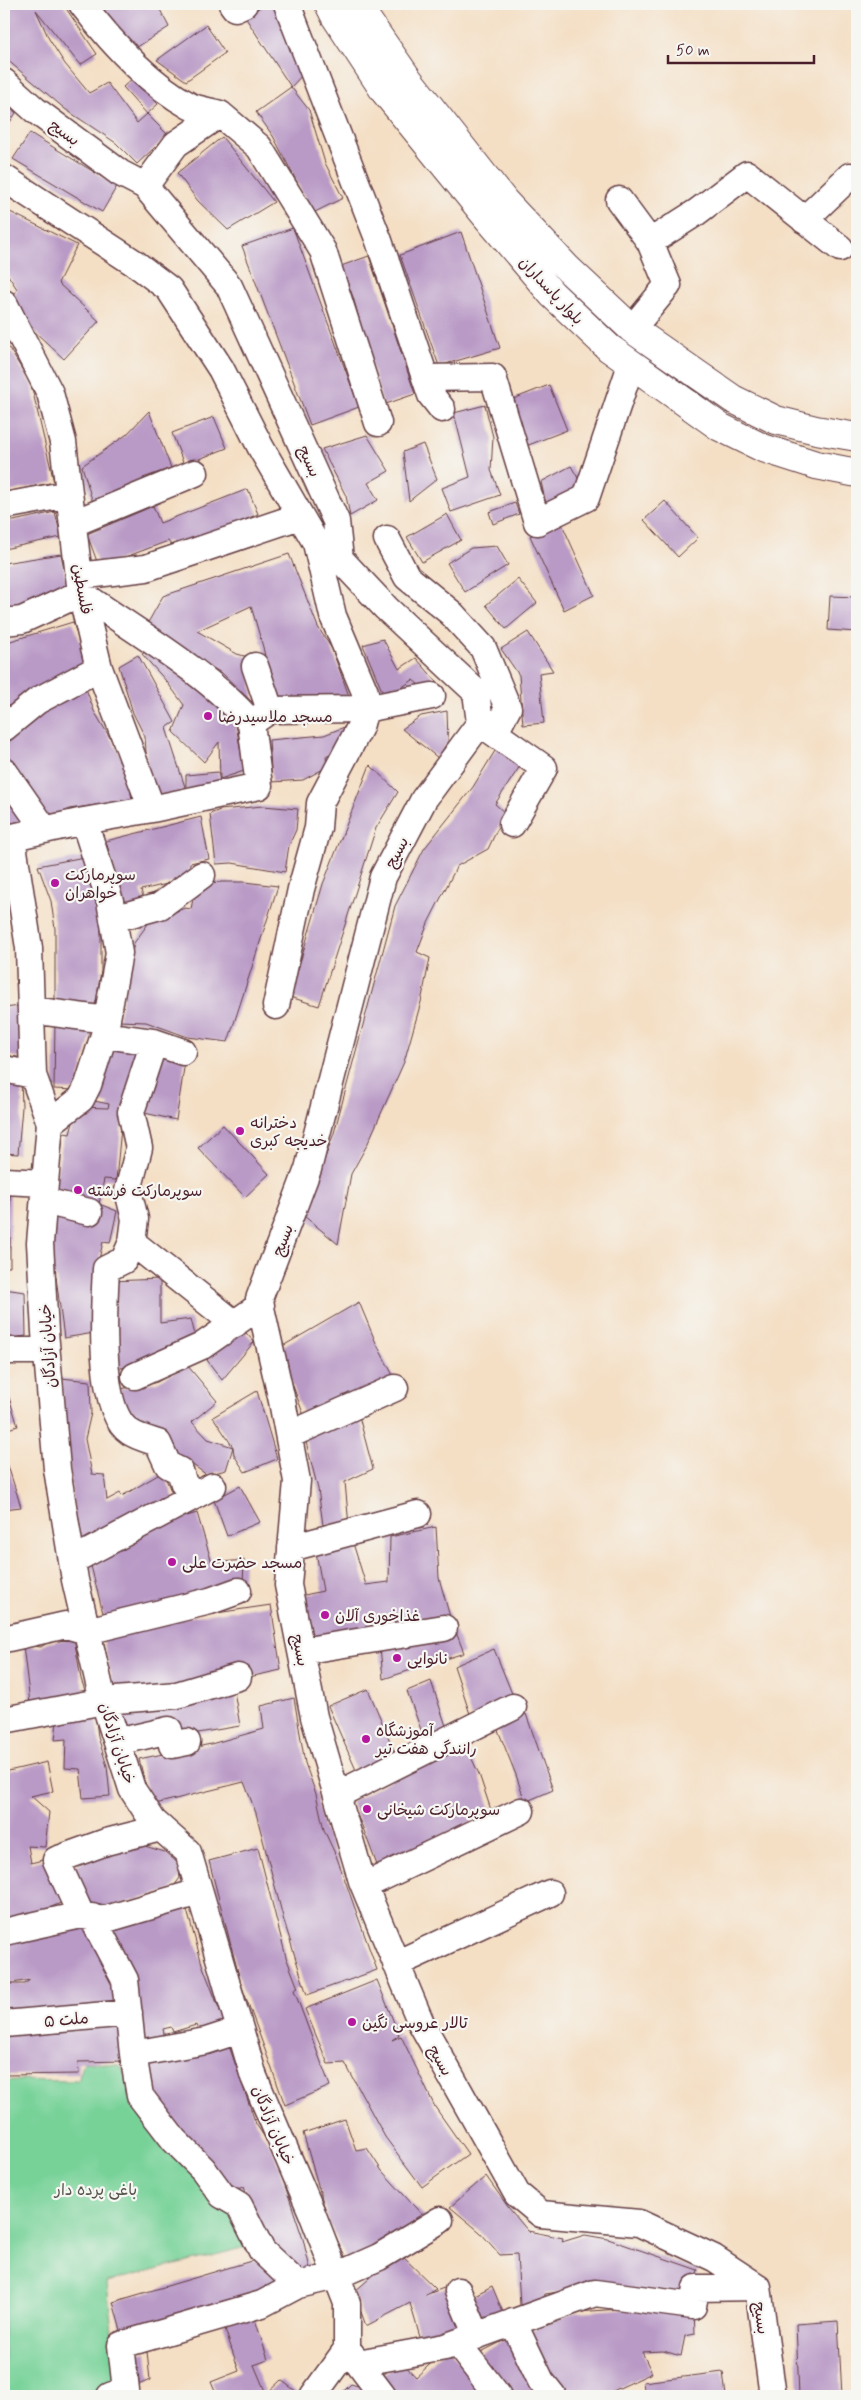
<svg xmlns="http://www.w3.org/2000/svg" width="861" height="2400" font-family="Mynerve,'Playpen Sans Arabic',sans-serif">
<rect width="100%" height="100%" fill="#f6f6f2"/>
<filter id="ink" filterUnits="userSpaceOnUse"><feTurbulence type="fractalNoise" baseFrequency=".02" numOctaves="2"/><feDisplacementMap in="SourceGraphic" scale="10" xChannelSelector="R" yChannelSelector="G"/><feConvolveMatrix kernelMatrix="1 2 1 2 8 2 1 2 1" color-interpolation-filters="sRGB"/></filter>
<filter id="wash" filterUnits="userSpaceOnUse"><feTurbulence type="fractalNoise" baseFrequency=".0096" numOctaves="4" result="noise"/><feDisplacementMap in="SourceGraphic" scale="20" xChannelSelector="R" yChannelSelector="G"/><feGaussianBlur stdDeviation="1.12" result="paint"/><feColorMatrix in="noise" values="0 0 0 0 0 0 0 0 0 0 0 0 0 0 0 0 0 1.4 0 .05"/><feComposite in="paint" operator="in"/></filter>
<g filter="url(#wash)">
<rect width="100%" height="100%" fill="#f4dfc5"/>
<!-- green -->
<path fill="#77d298" stroke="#607862" d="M84,2062L120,2065L140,2096L259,2244L107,2282L117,2383L80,2396H4V2080L78,2081Z"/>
<g id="blocks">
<!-- building -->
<path fill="#b99ac6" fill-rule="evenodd" d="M4,4H63L97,54L80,65L36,10L49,39L65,64L89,93L107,83L137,123L147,114L168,135L137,164L116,143L65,109L12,64L4,54Z
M96,4H157L169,27L134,49Z
M265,4H275L305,72L291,87L245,17Z
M206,25L225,53L186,81L157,60Z
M134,77L158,104L147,114L123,87Z
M291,87L309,110L325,163L343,198L313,213L273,136L256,112Z
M4,102L16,113L4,131Z
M30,133L117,186L102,212L13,159Z
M222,137L274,202L228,230L198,201L177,173Z
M4,209L77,245L58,283L99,321L64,359L33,330L11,302L17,289L4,269V255L7,249L4,248Z
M293,228L359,407L310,425L242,246Z
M461,232L500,348L439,366L400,255Z
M369,256L415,394L383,405L353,297L341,266Z
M4,340L31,384L54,482L4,493Z
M549,385L567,430L526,446L508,401Z
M485,405L493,437L491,470L500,495L451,512L442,488L470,477L454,413Z
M149,411L171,468L143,478L144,488L93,503L82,466L126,435Z
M214,417L227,448L184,465L172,433Z
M367,435L389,471L368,483L378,500L350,516L346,496L322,449Z
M423,444L437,479L409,501L403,452Z
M571,466L582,485L546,504L541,482Z
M248,489L258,514L175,550L168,541L99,567L87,534L153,506L160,523Z
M665,501L698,538L678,557L644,520Z
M515,503L519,514L493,524L489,512Z
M55,512L61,537L4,549V523Z
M447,514L461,540L422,562L407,537Z
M561,522L594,595L564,610L530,536Z
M497,546L508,565L465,592L447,563L471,548Z
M61,554L69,596L4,612V563Z
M289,554L318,627L332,649L349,696L275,704L263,647L251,606L197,631L237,654L248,657L254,704L223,674L145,628L163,596Z
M518,579L537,603L506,629L486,605Z
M830,596L857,597V632L828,630Z
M73,622L88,665L4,720V643Z
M528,632L553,671L539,673L544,723L523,725L519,675L501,649Z
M383,639L399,669L416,658L437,682L423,688L413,680L385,698L363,645Z
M150,649L187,673L236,724L244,771L220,779L219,742L204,762L173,732L184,705L167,682L142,654Z
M138,655L175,722L166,728L186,790L157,799L147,766L145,737L133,713L119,666Z
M84,683L94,711L127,766L132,800L69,809L48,823L4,760V737Z
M447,711L448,741L438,758L402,729L421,716Z
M347,726L346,744L326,756L327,767L303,780L272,782L269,740L324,735Z
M498,746L522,763L495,804L505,813L488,849L457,866L428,923L417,952L430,958L421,1002L404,1062L367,1145L351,1174L338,1244L304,1216L334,1133L395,906L424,849L473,787Z
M370,765L398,792L376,828L319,1006L290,997L323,884Z
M218,772L222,791L186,790V775Z
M14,799L29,821L4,830V802Z
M263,806L298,809L296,830L289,845L285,872L232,863L216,864L210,814L220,810Z
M201,817L209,859L190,863L189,879L141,890L145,905L120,912L121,896L106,841Z
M84,857L98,897L101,931V971L95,1010L55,1004V929L51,901L38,866Z
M222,882H244L278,886L228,1042L188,1037L146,1022L118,1021L134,943L150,921L185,908L191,909L196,884Z
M21,1006L23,1058L4,1055V1008Z
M55,1023L94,1025L76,1090L54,1089Z
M111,1041L139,1048L123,1107L116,1180L104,1179L99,1204L117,1211L110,1243L103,1242L94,1281L100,1332L64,1338L56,1277L48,1276L52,1202L64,1133L70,1134L77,1107L108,1108L109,1104L94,1101Z
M157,1048L186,1055L176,1120L140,1112Z
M4,1076L21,1077L22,1107L18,1154L4,1153Z
M223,1125L269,1174L245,1197L198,1148Z
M10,1192V1267H4V1193Z
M160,1279V1323L191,1319L197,1343L141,1365L114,1369L111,1281Z
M4,1289L25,1292L26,1336L4,1339Z
M359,1302L376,1343L395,1379L307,1424L293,1386L281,1347Z
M240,1326L254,1342L222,1380L207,1360Z
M187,1365L217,1401L192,1422L208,1439L233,1447L213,1417L257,1391L277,1459L245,1472L234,1455L233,1447L226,1470L207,1475L186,1460L179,1465L122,1415L120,1389L157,1382Z
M61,1378L90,1381L91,1413L85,1439L92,1474L104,1475L107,1500L120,1493L122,1496L163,1472L174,1498L85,1550L76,1536Z
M5,1385L18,1426L4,1430V1386Z
M357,1409L373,1469L345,1482L349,1526L323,1525L318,1489L304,1434Z
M4,1453L21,1507L4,1509Z
M240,1486L260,1522L227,1536L214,1500Z
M197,1513L212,1563L244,1560L243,1585L105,1621L90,1562L137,1531Z
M436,1527L439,1578L450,1617L310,1639L300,1596L323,1591L316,1552L352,1540L366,1585L389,1582L390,1537Z
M271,1605L281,1670L249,1677L115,1695L102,1634L189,1617Z
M456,1632L464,1653L383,1679L380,1646Z
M74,1638L81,1679L88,1699L30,1703L23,1645L41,1647L47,1643Z
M494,1649L515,1701L471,1717L454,1666Z
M431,1681L448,1732L425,1741L407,1691Z
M368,1689L395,1753L356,1770L328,1706Z
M234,1691L240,1726L174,1737L124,1733L120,1707Z
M294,1698L305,1763L316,1794L324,1830L337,1858L377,1970L307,1995L284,1921L256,1813L244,1782L151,1805L139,1759L211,1744L264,1729L261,1706Z
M95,1712L98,1737L107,1766L110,1796L83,1798L80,1769L65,1768L66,1739L55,1740L57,1721Z
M526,1714L553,1790L525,1802L516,1775L496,1725Z
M463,1740L479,1774L492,1813L377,1865L363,1828L351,1802Z
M47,1762L53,1791L31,1796L49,1812L45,1847L28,1846L31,1863L46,1859L63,1902L8,1926L4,1914V1772Z
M131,1842L165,1852L178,1863L180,1878L171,1890L90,1913L69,1868Z
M258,1848L286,1957L298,1988L294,1990L330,2086L285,2105L241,1984L209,1861Z
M185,1903L202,1964L227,2029L200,2038L196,2025L173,2032L171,2027L163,2029L166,2043L141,2048L108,1926Z
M90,1924L118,1978V2008L4,2014V1936ZM30,1980L24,1984H6Z
M377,1980L399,2035L392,2040L401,2036L435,2107L468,2154L422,2187L385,2137L345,2063L328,2064L305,2009Z
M123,2024L125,2061L78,2062L79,2074L4,2075V2029Z
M228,2043L256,2124L273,2150L303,2239L311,2273L302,2276L267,2251L244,2187L224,2192L163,2121L136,2055Z
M345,2119L356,2150L367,2148L382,2171L425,2218L348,2262L329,2223L303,2133Z
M486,2176L508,2207L528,2231L563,2238L562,2242L585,2235L608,2239L698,2270L688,2303L571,2290L545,2294L543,2304L520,2305L517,2254L500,2255L480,2232L450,2207Z
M399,2253L436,2289L425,2295L452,2285L468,2329L438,2335L439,2338L422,2344L410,2303L366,2326L354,2292Z
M258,2259L289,2284L123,2338L113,2302Z
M492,2286L505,2317L479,2327L471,2297Z
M620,2309L694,2311L695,2334L685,2336L681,2356L663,2351L642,2352L652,2373L602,2396H559L524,2333L577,2312Z
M253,2313L268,2360L254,2365L265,2391L252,2396H217L211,2382L239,2371L223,2323Z
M838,2321L842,2396H799L796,2324Z
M513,2336L548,2396H509L477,2354Z
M448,2348L489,2396H394L379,2379L400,2360L416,2377Z
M147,2352L150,2380L131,2388L127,2356Z
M723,2372L726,2396H645L643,2382Z
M281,2380L301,2395L264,2396Z
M351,2384L361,2387L373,2396H339Z"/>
</g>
</g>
<g filter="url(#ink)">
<use href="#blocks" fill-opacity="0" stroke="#643c42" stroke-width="1"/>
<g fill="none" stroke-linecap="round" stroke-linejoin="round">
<defs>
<path id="minor" d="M82,4C110,41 148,83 190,106C199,110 211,111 220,114L176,144L145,186
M232,4L235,8L244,4
M287,4L379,241L431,395L442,409
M4,82L35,110L120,173L145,186L229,286L336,521L340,559
M220,114L259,147L323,251L378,423
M4,178L136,264L169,289L221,369L261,448L316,543L333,616L365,692V709L270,710L251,723L259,786L152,809
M619,200L650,242
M804,220L850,176
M4,303L50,393L63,442L81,593L99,668L152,809L84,821L4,839
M632,329L668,285L650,242L697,212L747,174L840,248
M426,378L493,377L537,522L586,498L631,365
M4,506L69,494
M74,523L195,473
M387,539L407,577L451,613L483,648L508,708L500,723H480
M316,543L340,559L386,608L476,692L480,723L424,799L383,877L308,1169L259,1299L282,1401L297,1481L288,1585L314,1717L362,1881L421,2023L517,2194L541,2214L639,2223L714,2258L758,2287L773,2396
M79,576L146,568L300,516
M4,622L22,620L81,593C136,632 207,672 251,723
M255,666L270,710
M480,723L544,768L512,824
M4,728L37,701L99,668
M4,771L45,830
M12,838L29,948L33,1075L50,1123L40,1243L45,1332L57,1469L75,1580L101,1692L132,1789L153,1821L188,1852L254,2077L312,2213L347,2303V2349
M113,919L160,906L202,875
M276,1006L301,889L318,828L320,803L360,727L365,709L432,696
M31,1010L107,1020
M104,1035L154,1042L131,1112L139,1148L128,1191L135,1219L132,1242L124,1260L106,1269C104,1305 97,1411 130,1432C137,1437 149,1440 158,1443L168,1465L180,1471L184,1484L195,1495
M154,1042L183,1052
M4,1069L33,1075
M50,1123L81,1099L88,1085L104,1035L119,953L110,901L84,821
M4,1181L45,1183
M44,1201L89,1212
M132,1242L235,1324
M4,1351H46
M135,1376L202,1346L261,1305
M289,1435L395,1388
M291,1548L418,1514
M72,1561L213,1486
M4,1639L66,1625L87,1631L210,1601L238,1591
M301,1651L444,1628
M4,1720L104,1701L177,1695L238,1677
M117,1742L169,1730L172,1745L187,1742
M337,1795L513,1707
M364,1886L521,1811
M81,1915L56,1860L106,1842L161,1828
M92,1917L125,1980L133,2054L206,2041L240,2030
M4,1932L81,1915L103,1920L199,1892
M396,1964L550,1893
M4,2024L129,2013
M133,2054L140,2096L174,2140L203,2169L222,2195L239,2205L262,2251L298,2285
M458,2291L477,2336
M513,2322L541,2381L553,2396
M457,2343L498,2396
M349,2351L383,2396
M358,2363L445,2347L595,2293L693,2306L696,2288L758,2287
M110,2396L126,2390L121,2345L262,2304L298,2285L336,2276L379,2257L440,2220
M313,2396L347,2349"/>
<path id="major" d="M329,4L335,16L385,92L486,216L552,294L609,348L720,427L763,448L816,465L857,473
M356,4L408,79L504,201L568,269L632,329L733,399L776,420L816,430L857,437"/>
</defs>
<!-- minor casing -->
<use href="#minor" stroke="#643c42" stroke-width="29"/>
<!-- major casing -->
<use href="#major" stroke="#643c42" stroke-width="30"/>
<!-- minor -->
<use href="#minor" stroke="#fff" stroke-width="26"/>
<!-- major -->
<use href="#major" stroke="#fff" stroke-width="28"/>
</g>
</g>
<!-- markers -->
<g fill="#b5179e" stroke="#f6f6f2" stroke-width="2">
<circle cx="208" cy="716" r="5"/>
<circle cx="55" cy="883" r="5"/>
<circle cx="240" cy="1131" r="5"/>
<circle cx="78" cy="1190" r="5"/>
<circle cx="172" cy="1562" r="5"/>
<circle cx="325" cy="1615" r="5"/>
<circle cx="397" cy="1658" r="5"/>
<circle cx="366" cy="1739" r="5"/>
<circle cx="367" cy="1809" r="5"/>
<circle cx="352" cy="2022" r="5"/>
</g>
<g text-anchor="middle" stroke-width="4.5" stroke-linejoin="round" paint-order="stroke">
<!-- street labels -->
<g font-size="16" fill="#4a1f2b" stroke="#f6f6f2">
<text transform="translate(65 132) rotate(36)" y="6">بسیج</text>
<text transform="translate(552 290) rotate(47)" y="6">بلوار پاسداران</text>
<text transform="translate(310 461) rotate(66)" y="6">بسیج</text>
<text transform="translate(83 589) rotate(80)" y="6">فلسطین</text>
<text transform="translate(396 852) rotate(-62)" y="6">بسیج</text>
<text transform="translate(282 1240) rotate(-69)" y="6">بسیج</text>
<text transform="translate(47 1346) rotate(-94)" y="6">خیابان آزادگان</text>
<text transform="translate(301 1650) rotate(79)" y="6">بسیج</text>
<text transform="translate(118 1743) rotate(72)" y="6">خیابان آزادگان</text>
<text transform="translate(66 2019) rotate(-5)" y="6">ملت ۵</text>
<text transform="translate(441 2060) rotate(61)" y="6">بسیج</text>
<text transform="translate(274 2125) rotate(67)" y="6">خیابان آزادگان</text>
<text transform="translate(762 2318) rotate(83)" y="6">بسیج</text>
</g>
<!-- poi labels -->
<g font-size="16" fill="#4a1f2b" stroke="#f6f6f2" text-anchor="start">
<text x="218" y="722">مسجد ملاسیدرضا</text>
<text x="65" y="880">سوپرمارکت<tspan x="65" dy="18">خواهران</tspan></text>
<text x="250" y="1128">دخترانه<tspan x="250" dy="18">خدیجه کبری</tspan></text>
<text x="88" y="1196">سوپرمارکت فرشته</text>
<text x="182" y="1568">مسجد حضرت علی</text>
<text x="335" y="1621">غذاخوری آلان</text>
<text x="407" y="1664">نانوایی</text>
<text x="376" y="1736">آموزشگاه<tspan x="376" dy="18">رانندگی هفت تیر</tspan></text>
<text x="377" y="1815">سوپرمارکت شیخانی</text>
<text x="362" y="2028">تالار عروسی نگین</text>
</g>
<!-- park labels -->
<g font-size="16" fill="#58554c" stroke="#f6f6f2">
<text x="96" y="2195">باغی پرده دار</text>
</g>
</g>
<!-- margin -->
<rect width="861" height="2400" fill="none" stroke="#f6f6f2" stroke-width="20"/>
<!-- scale -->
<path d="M668 55v8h146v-8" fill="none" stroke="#4a1f2b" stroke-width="2.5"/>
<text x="676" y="55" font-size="15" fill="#4a1f2b" stroke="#f6f6f2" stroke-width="4" paint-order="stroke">50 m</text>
</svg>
